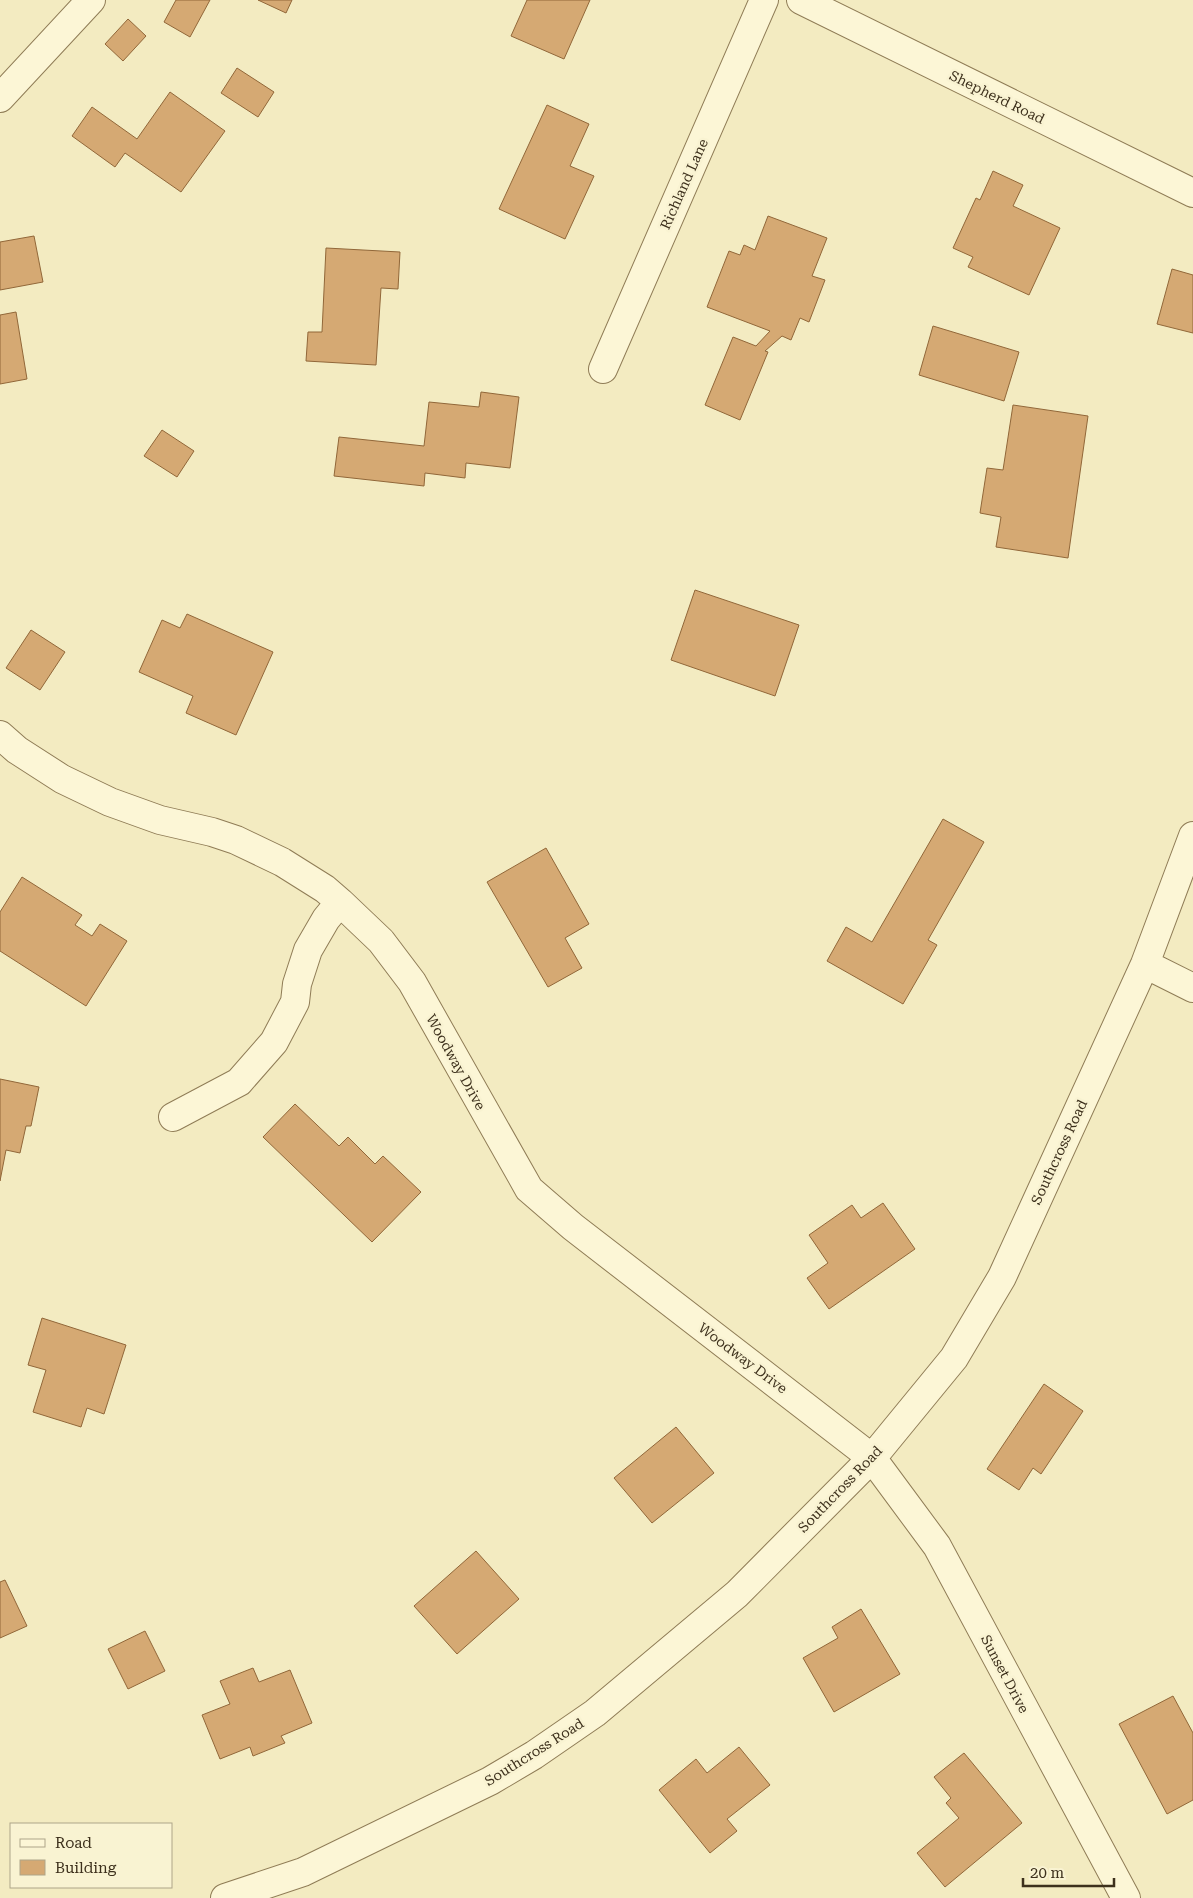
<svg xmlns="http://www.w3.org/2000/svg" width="1193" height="1898" font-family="'Roboto Serif',serif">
<rect width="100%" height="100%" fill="#f3ebc1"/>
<!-- building -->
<path fill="#d5a973" stroke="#916739" d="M176,0H210L190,37L164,22Z
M258,0H292L286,13Z
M527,0H590L564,59L511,36Z
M128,19L146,36L123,61L105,44Z
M237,68L274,92L258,117L221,93Z
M170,92L225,131L181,192L125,153L115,167L72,136L92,107L137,139Z
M547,105L589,124L570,166L594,176L565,239L499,209Z
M993,171L1023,185L1013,206L1060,228L1029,295L968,267L973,257L953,248L976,198L980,200Z
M768,216L827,238L812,276L825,280L809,322L800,318L791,340L782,336L765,351L768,352L740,420L705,405L733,337L756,346L770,331L707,307L729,251L740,255L744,245L755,250Z
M34,236L43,282L0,290V242Z
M326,248L400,252L398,289L381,288L376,365L306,361L308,332H322Z
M1172,269L1193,275V333L1157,324Z
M16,312L27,379L0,384V315Z
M933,326L1019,352L1004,401L919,375Z
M481,392L519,397L510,468L466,463L465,478L425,473L424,486L334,476L339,437L424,446L429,402L479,407Z
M1013,405L1088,416L1068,558L996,547L1001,517L980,513L987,468L1003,470Z
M162,430L194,451L177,477L144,456Z
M695,590L799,625L775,696L671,660Z
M187,614L273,652L236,735L186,713L193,696L139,672L162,620L180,628Z
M31,630L65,652L40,690L6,668Z
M943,819L984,842L928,940L937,945L903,1004L827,961L846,927L872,942Z
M546,848L589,924L565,938L582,968L548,987L487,882Z
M22,877L82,915L75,925L92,936L100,924L127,941L86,1006L0,951V912Z
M0,1079L39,1087L31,1126H26L20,1153L6,1150L0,1181Z
M295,1104L339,1146L348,1137L375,1164L383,1156L421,1192L372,1242L263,1137Z
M883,1203L915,1249L829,1309L807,1278L828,1263L809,1235L852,1205L861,1218Z
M42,1318L126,1345L104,1414L87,1408L81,1427L33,1412L46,1370L28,1365Z
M1044,1384L1083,1411L1041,1474L1033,1468L1019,1490L987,1469Z
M676,1427L714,1473L652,1523L614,1478Z
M476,1551L519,1599L457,1654L414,1606Z
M5,1580L27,1626L0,1638V1582Z
M861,1609L900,1674L834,1712L803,1658L838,1638L832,1627Z
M145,1631L165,1671L128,1689L108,1649Z
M253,1668L259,1682L290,1670L312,1723L281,1736L285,1743L253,1756L250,1747L220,1759L202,1715L230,1704L220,1681Z
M1173,1696L1193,1733V1800L1167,1814L1119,1724Z
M739,1747L770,1785L727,1819L737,1831L710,1853L659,1790L696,1759L707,1773Z
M964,1753L1022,1823L945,1887L917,1853L959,1818L946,1803L951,1798L934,1777Z"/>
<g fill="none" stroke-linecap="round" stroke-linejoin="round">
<defs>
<path id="minor" d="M801,0L1193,193
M0,98L91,0
M603,369L764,0
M0,735L17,750L62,779L110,802L160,820L212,832L236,840L282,862L325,889L340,902L381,941L412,982L529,1189L573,1227L872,1458L937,1546L1126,1898
M1145,964L1193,988
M173,1117L239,1082L274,1042L295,1002L297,984L308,950L326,919L340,902
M225,1898L303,1872L490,1781L534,1755L595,1713L737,1594L872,1458L954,1358L1002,1277L1145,964L1193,836"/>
</defs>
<!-- minor casing -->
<use href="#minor" stroke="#8f7c56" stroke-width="30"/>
<!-- minor -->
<use href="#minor" stroke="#fcf6d6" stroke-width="28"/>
</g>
<g text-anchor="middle" stroke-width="5" stroke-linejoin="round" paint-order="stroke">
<!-- street labels -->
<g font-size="14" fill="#3d301c" stroke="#f9f3d2">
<text transform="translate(997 97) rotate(26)" y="5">Shepherd Road</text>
<text transform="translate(684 184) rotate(-66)" y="5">Richland Lane</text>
<text transform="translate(456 1062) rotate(61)" y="5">Woodway Drive</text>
<text transform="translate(1059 1152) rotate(-65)" y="5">Southcross Road</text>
<text transform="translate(743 1358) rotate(37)" y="5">Woodway Drive</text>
<text transform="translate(840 1489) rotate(-46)" y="5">Southcross Road</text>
<text transform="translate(1005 1674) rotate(62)" y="5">Sunset Drive</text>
<text transform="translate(534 1752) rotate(-32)" y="5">Southcross Road</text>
</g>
</g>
<!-- legend -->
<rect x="10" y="1823" width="162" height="65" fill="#f9f3d2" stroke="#aea589"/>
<rect x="20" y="1839" width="25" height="8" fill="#fcf6d6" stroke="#aea589"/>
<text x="55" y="1848" font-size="15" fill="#3d301c">Road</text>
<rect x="20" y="1860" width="25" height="15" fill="#d5a973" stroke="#aea589"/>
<text x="55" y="1873" font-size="15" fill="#3d301c">Building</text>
<!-- scale -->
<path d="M1023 1878v8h91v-8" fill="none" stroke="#3d301c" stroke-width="2.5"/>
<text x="1030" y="1878" font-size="15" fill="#3d301c" stroke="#f9f3d2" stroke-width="4" paint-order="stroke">20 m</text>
</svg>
